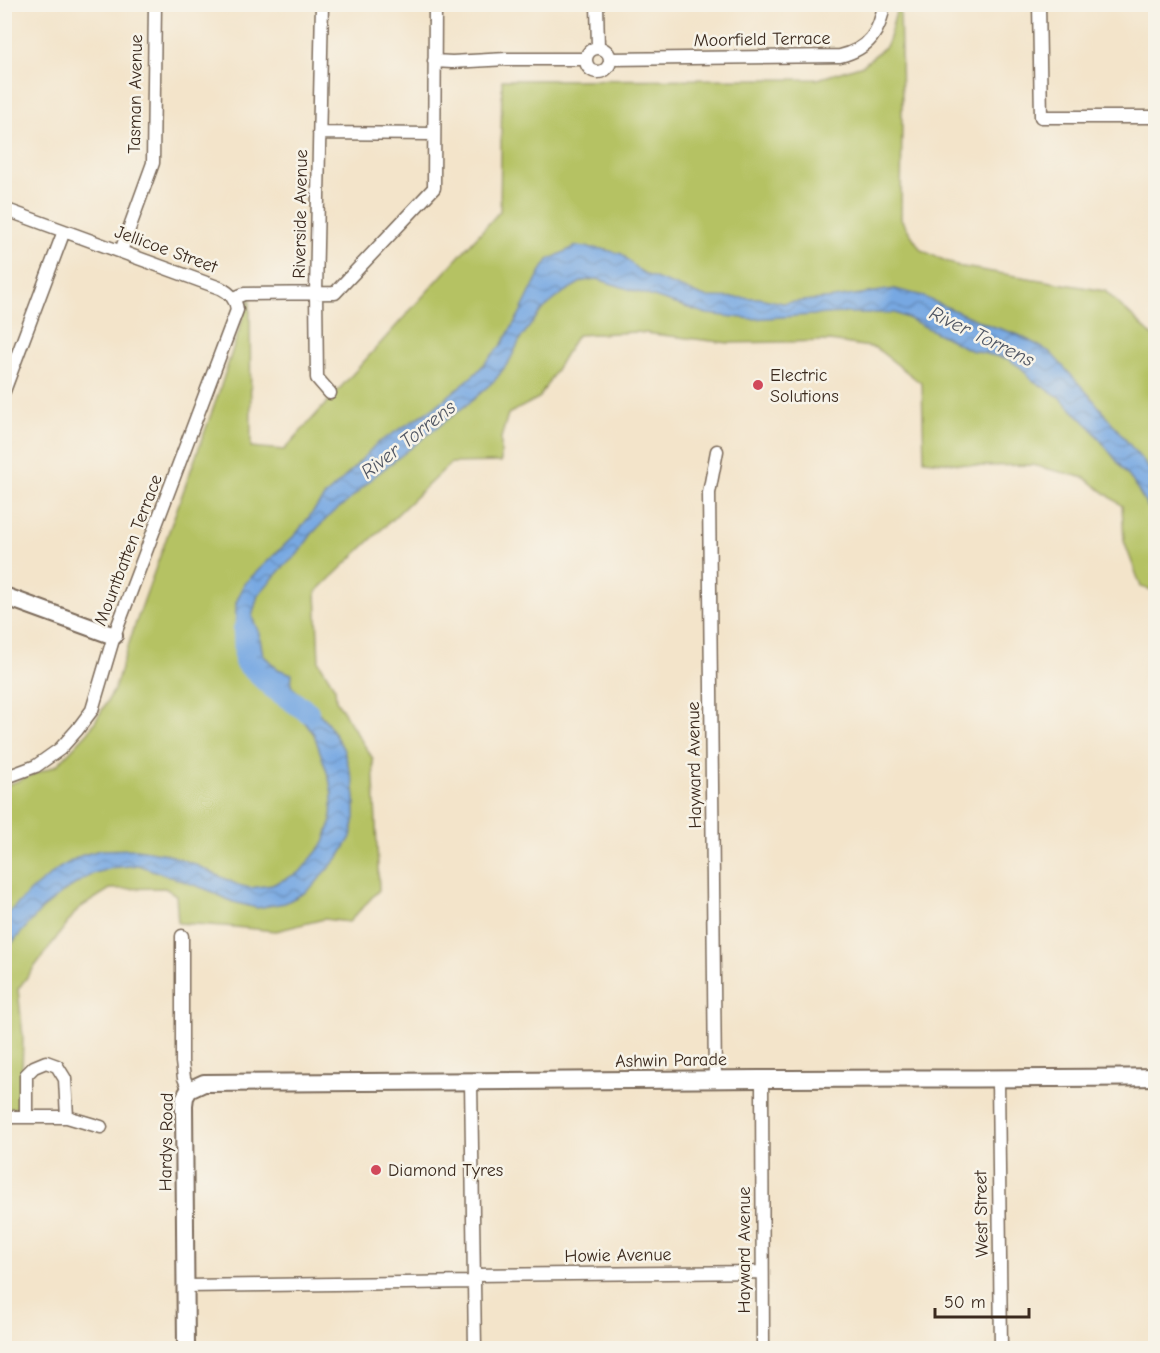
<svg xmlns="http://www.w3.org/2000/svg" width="1160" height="1353" font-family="'Comic Neue',sans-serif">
<defs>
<pattern id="water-waves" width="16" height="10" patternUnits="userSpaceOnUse" patternTransform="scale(1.5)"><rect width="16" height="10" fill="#77a8e2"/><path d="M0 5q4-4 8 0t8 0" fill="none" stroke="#6389b7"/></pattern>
</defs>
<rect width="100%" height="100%" fill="#f7f3e8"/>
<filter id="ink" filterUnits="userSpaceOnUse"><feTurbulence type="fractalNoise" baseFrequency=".0167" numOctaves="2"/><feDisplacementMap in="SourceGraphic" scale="12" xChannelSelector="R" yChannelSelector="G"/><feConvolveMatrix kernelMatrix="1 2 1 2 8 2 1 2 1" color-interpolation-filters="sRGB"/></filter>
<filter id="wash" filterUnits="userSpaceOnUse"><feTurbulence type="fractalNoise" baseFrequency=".008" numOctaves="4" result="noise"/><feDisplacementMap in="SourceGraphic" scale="24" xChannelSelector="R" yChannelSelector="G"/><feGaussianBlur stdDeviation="1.35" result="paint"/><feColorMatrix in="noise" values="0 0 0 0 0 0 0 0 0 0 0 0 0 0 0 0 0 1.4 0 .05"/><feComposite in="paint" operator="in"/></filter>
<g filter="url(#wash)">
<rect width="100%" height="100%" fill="#f3e4ca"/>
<!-- park -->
<path fill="#b5c264" stroke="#787641" stroke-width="1.5" d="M898,5H900L902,106L901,219L921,250L957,266L1105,291L1155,338V591L1141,587L1124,541L1122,506L1085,478L1032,465L981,466L924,460L922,384L876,348L830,341L729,343L636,332L577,335L539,398L508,414L501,438V462L451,463L316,592L319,662L335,688L336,700L373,759L379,890L349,922L324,919L276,931L224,926L178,923L176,895L165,888L110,889L78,909L18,989L23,1037L21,1108H5V786L57,765L90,730L114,690L134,628L218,395L250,296L251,447L284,450L500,211L502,80L818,79L863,65L887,45Z"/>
<!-- water -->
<path fill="url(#water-waves)" stroke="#596980" stroke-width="1.5" d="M576,246L602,249L622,254L637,269L647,275L705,297L759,298L783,303L834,298L895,289L919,295L986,324L1019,335L1050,352L1091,397L1155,476V519L1133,482L1091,428L1058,396L1032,380L1020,367L1008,359L970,350L910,319L895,313H843L752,319L707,314L597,279L583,281L564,292L541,311L521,338L510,360L496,379L474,399L376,475L346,503L331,514L312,534L297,555L283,567L258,595L252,617L259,633L263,655L278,669L292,674L291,686L309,702L327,722L343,748L353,781L355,797V818L351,837L341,854L314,885L304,893L285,903L257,908L233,902L208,890L138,865L112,868L92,874L66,890L42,909L5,951V916L34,888L59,868L80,856L100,850L137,849L167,854L194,864L238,885L250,888L272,885L300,872L324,843L331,822L332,794L329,778L314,734L278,688L241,656L235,643L236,603L244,584L296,534L324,497L351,471L376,444L435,407L476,373L502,344L519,315L539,274L548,260Z"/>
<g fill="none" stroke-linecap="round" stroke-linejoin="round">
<!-- river -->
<path stroke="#77a8e2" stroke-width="22" d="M244,629L245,662L272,687L308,712"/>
</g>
</g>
<g filter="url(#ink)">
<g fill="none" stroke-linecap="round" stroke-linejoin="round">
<defs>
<path id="street" d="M322,4L316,293L317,378L330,393
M597,4L598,47
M1039,4L1041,117H1156
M586 60a12 12 0 1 1 24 0a12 12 0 1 1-24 0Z
M610,59L840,56C869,49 880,32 884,4
M434,61L452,62L507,59H586
M319,133L434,134
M4,209L220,288C230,293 236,299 237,310L114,636L92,710L77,730L60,749L36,766L4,778
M121,251L153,163L155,4
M234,298L244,294L335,293L434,188L435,4
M4,391L64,231
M182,936V1062L184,1078L189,1090
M715,1079L709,493L717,451
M762,1079L763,1348
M998,1079L1001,1348
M471,1082L475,1348
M26,1116V1075L34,1067L46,1062L57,1066L65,1079L67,1117
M4,1117H67L101,1127
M474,1275L762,1272
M186,1286L474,1282"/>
<path id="secondary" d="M4,596L114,636
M186,1348L184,1105L185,1097L189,1090L204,1083C389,1083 574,1080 759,1079C891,1078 1023,1079 1156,1077"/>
</defs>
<!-- street casing -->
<use href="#street" stroke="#7b6b5a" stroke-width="15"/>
<!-- secondary casing -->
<use href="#secondary" stroke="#7b6b5a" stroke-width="20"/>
<!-- street -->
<use href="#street" stroke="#fff" stroke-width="12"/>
<!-- secondary -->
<use href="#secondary" stroke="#fff" stroke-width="16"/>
</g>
</g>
<!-- markers -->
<g fill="#d1495b" stroke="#f7f3e8" stroke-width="2">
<circle cx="758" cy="385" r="6"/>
<circle cx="376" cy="1170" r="6"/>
</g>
<g text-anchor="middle" stroke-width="5" stroke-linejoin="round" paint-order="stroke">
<!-- street labels -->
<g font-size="18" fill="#3b2a1e" stroke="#f7f3e8">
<text transform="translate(762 39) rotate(-1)" y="6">Moorfield Terrace</text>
<text transform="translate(135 94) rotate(-89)" y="6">Tasman Avenue</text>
<text transform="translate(300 214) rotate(-89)" y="6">Riverside Avenue</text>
<text transform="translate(166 249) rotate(20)" y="6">Jellicoe Street</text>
<text transform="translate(128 550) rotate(-69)" y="6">Mountbatten Terrace</text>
<text transform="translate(694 765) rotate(-91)" y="6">Hayward Avenue</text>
<text transform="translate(671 1060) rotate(-1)" y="6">Ashwin Parade</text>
<text transform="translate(166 1142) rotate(-89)" y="6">Hardys Road</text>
<text transform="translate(981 1214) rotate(-91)" y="6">West Street</text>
<text transform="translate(744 1250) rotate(-90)" y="6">Hayward Avenue</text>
<text transform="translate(618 1255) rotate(-1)" y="6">Howie Avenue</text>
</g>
<!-- poi labels -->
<g font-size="18" fill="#3b2a1e" stroke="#f7f3e8" text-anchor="start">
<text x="770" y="381">Electric<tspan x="770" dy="21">Solutions</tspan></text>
<text x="388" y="1176">Diamond Tyres</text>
</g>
<!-- water labels -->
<g font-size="20" font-style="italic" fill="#505663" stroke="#f7f3e8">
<text transform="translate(982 336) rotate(26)" y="7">River Torrens</text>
<text transform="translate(408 439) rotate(-38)" y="7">River Torrens</text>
</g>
</g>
<!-- margin -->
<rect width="1160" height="1353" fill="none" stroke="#f7f3e8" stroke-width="24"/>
<!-- scale -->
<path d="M935 1308v9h94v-9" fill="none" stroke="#3b2a1e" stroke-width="3"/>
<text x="944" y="1308" font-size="18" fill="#3b2a1e" stroke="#f7f3e8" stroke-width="4.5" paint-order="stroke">50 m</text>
</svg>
